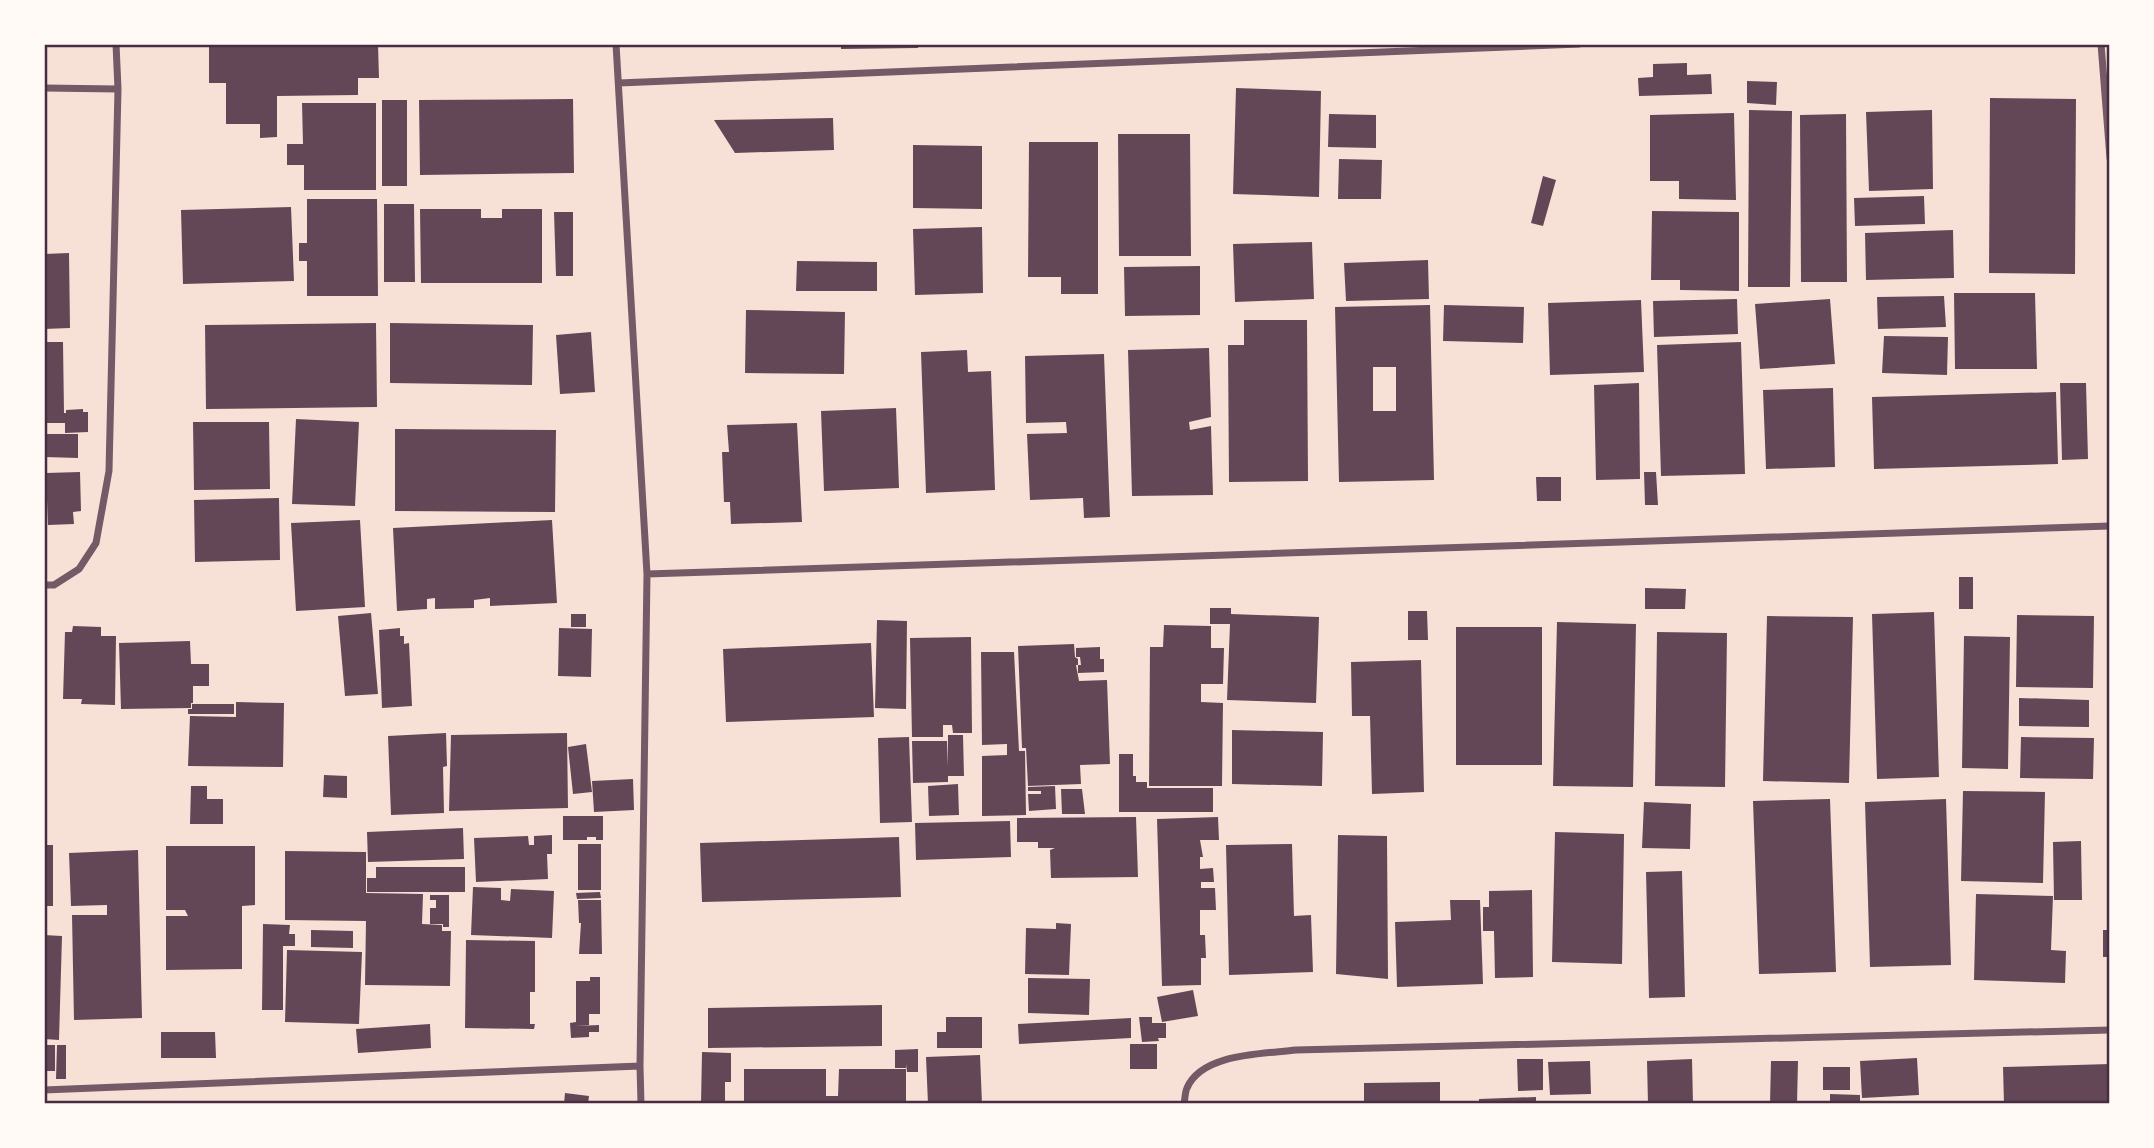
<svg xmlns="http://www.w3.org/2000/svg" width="2154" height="1148" font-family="'Titillium Web',sans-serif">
<rect width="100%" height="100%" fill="#f7e1d7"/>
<!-- building -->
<path fill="#644757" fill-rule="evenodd" d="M209,44H378L379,78H358V95L277,96V137L260,138V124H226V83H209Z
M841,44H918V48L841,49Z
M1687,63V75L1711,74L1712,94L1639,96L1638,78L1653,77V64Z
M1747,81L1777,82L1776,105L1747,103Z
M1236,88L1321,91L1319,197L1233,194Z
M1990,98L2076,99L2075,274L1989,273Z
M573,99L574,173L420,175L419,100Z
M382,100H407V186H382Z
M302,103H376V190H304V165H287V144H303Z
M1749,110L1792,111L1790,287H1748Z
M1932,110L1933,189L1869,191L1866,112Z
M1734,113L1736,200L1679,199V181H1650V115Z
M1329,114L1376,115V148L1328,147Z
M1846,114L1847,282H1801L1800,115Z
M833,118L834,150L735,153L714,120Z
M1118,134H1190L1191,256H1119Z
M1029,142H1098V294H1061V277H1028Z
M913,145L982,146V209L913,208Z
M1339,159L1382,160L1381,199H1338Z
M1543,176L1556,180L1543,226L1531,223Z
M1924,196L1925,224L1855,226L1854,198Z
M307,199H377L378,296H307V261H299V243H307Z
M384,204H414L415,282H384Z
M291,207L294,281L183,284L181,210Z
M420,209H481V218H502V209H542V283H421Z
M1652,211L1739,212V291L1680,290V280H1651Z
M554,212H573V276H556Z
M982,227L983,293L915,295L913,229Z
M1953,230L1954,278L1866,280L1865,233Z
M1312,242L1314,299L1235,302L1233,244Z
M69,253L70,328L44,329V254Z
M1428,260L1429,299L1346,301L1344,263Z
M797,261L877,262V291H796Z
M1200,266V315L1125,316L1124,267Z
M1954,293H2035L2037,369H1955Z
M1944,296L1946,327L1878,329L1877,297Z
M1737,299L1738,334L1654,337L1653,301Z
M1830,299L1835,364L1760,369L1755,304Z
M1641,300L1644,372L1550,375L1548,303Z
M1430,305L1434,480L1339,482L1335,307ZM1373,367H1396V411H1373Z
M1444,305L1524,307L1523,343L1443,341Z
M746,310L845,312L844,374L745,373Z
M1244,320H1307L1308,481L1229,482L1228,345H1244Z
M376,323L377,407L206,409L205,325Z
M390,323L533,325L532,385L390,383Z
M591,332L595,392L560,394L556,335Z
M1884,336L1948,337L1947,375L1882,373Z
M44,342H63L64,413H66V410L83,409V412H88V432L65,433V423H44Z
M1741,342L1745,474L1661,476L1657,345Z
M1209,348L1211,417L1189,422L1190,430L1211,426L1213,495L1132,496L1128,350Z
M967,350L968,372L991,371L995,490L926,493L921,352Z
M1104,354L1110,517L1084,518L1083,498L1030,500L1027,434L1067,433L1066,422L1026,423L1025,356Z
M1639,383L1640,479L1596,480L1594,385Z
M2060,383H2086L2088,459L2062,460Z
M1833,388L1835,467L1766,469L1763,390Z
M2056,392L2058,464L1874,469L1872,397Z
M896,408L899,488L824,491L821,411Z
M296,419L359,422L355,506L292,504Z
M193,422H269L270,489L194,490Z
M797,423L802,522L731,524L730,502H724L722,452H729L727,425Z
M395,429L556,430L555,512L395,511Z
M44,434H78V458L44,457Z
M80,472L81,511L73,512L74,524L48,525L46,473Z
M1644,472H1656L1658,505H1645Z
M1536,477H1561V501H1537Z
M279,498L280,560L195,562L194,500Z
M360,520L365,607L296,611L291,523Z
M552,520L557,603L490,606V598L474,600V608L435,609V598L427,599V609L397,611L393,528Z
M1959,577H1973V609H1959Z
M1645,588L1686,589L1685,609H1645Z
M1210,608H1231V614L1319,617L1316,703L1227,700L1230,624H1210Z
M1408,611H1427L1428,640H1408Z
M1934,612L1939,777L1877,779L1872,614Z
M371,613L378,694L345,696L338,616Z
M571,614H586V627H571Z
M2017,615L2094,616L2093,688L2016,687Z
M1767,616L1853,617L1849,783L1763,781Z
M877,620L907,621L906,709L875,708Z
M1557,622L1636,624L1633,787L1553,786Z
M1164,625L1211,626V648H1224L1223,684H1201V702L1223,703L1222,786H1149L1150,647H1163Z
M73,626L101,627V636H116L115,705L81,704L82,699H63L65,632H72Z
M1456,627H1542V765H1456Z
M400,628V636H404V644L409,643L412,706L382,708L379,630Z
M559,628L592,629L591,677L558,676Z
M1657,632L1727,633L1725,787L1655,786Z
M1964,636L2010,637L2008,769L1962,768Z
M971,637L972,733H953L952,725H943V737H912L910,638Z
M190,641L191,664H209V686H193V703H191V708L121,709L119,643Z
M871,643L874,717L726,722L723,649Z
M1074,644L1075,657L1078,659V665H1076L1079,681L1107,680L1110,764L1080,765L1081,784L1028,786L1026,748H1022L1018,646Z
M1100,647V659H1104V672L1078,673V665H1081L1080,657H1076V648Z
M981,652H1014L1019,751H1025L1026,815L982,816V756L1007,755V744L982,745Z
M1421,660L1424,792L1372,794L1370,716H1352L1351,662Z
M2019,698L2089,700V727L2019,726Z
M236,702L284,703L283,767L188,766L190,716L236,717Z
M192,704H234V714H188V709H192Z
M1232,730L1323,732L1322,786L1232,784Z
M446,733L447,766L443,767L444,813L391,815L388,736Z
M567,733L568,808L449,811L451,735Z
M948,735H963L964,776H948V782L913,783L912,741H947L948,766Z
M909,737L912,822L880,823L878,738Z
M2021,737L2094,738L2093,779L2020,778Z
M586,744L592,792L573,794L568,747Z
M44,753H47V829H44Z
M1119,754H1133V776H1136V782H1147V788H1213V812H1119Z
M324,775L347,776V798L323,797Z
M633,779L634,810L594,812L592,781Z
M958,784L959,815L929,816L928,786Z
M191,786H207V799H223V824H190Z
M1055,786L1056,809L1029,811L1028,794H1041V791H1028V787Z
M1061,789H1082L1085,814H1062Z
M1963,791L2045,792L2043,883L1961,881Z
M1830,799L1836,972L1759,974L1753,801Z
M1946,799L1951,965L1870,967L1865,802Z
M1644,802L1691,804L1690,849L1642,848Z
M563,816H603V840H596V837H587V840H563Z
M1136,817L1138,877L1051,878L1050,850L1055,848H1038V842H1017V818Z
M1218,817L1219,840H1200L1203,857H1200V869L1213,868L1214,882H1201V888H1215L1216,910H1200V935H1205L1206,958H1201V985L1162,986L1157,819Z
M1010,821L1011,857L916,860L915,823Z
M463,828L464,859L368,862L367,832Z
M1555,832L1624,834L1622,964L1552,962Z
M552,835V854H547L548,879L476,882L474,838L528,836L529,845H534V836Z
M1338,835L1387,836L1388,979L1336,974Z
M899,837L901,897L702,902L700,843Z
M2081,841L2082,900H2054L2053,842Z
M578,844H601V890H578Z
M1292,844L1294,916L1311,915L1313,972L1229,975L1226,845Z
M44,845H53V906H44Z
M166,846H255V905L242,906V969L166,970V916H188L185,910H166Z
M138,850L142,1018L74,1020L72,915H107V905L71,906L69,853Z
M285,851L366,852V893L423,894L422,924L442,925V931H451L450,986L365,985L366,921L285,920Z
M376,867H465V892H367V878H376Z
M1682,871L1685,997L1649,998L1646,872Z
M473,887L501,888V900L510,901L511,889L554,891L552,938L471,935Z
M1532,890L1533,977L1495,978L1494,931H1483V907H1489V891Z
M600,892L601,898L577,899L576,893Z
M1976,894L2053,896L2051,950L2066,951L2065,983L1974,980Z
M430,895H449V927H443V924H430V908H436V900H430Z
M578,900H601L602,954H579L581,923H579Z
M1450,900H1480L1483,984L1397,987L1395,922L1451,920Z
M1056,923L1071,924L1069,975L1025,974L1026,928L1056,929Z
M263,924L290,925L289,934H295V946H283V1010H262Z
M311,930L353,931V948L311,947Z
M2103,930H2110V957H2103Z
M44,935L62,936L59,1040L44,1039Z
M466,940L535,941V992H530V1024H535L534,1029L465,1028Z
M287,950L362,952L359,1024L285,1022Z
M590,977H600V1014H589V1025L575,1026L599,1025V1032H589V1037L571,1038L570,1023L576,1022V981H590Z
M1028,978L1090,979L1089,1015L1028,1013Z
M1193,990L1198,1016L1162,1022L1157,997Z
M882,1005V1046L708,1048V1008Z
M946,1017H982V1048H937V1032H946Z
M1139,1017H1152V1023H1166V1038H1158L1159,1041L1142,1042Z
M1131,1018V1038L1019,1044L1018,1024Z
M430,1024L431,1048L358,1053L356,1029Z
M161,1032H215L216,1058H161Z
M1130,1044H1157V1069H1130Z
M44,1045H55V1071H44Z
M57,1045H66V1079H56Z
M918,1049V1072H907L906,1064V1068H895V1050Z
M702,1052L731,1053V1082H725V1104H701Z
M980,1055L982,1104H928L926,1057Z
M1917,1058L1919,1095L1862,1098L1860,1061Z
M1517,1059H1543V1090L1518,1091Z
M1692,1059L1693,1104H1648L1647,1061Z
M1590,1061L1591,1094L1550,1095L1548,1062Z
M1771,1061H1798L1797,1104H1770Z
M2110,1064V1104H2004L2003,1067Z
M1823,1067H1850V1090H1823Z
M744,1069H826V1096H838L839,1069H906V1104H744Z
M1440,1082V1104H1364V1083Z
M565,1093L589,1096L588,1104H564Z
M1830,1094L1860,1095V1104H1830Z
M1536,1097V1104H1479V1099Z"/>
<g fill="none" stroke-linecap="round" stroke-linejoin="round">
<!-- minor -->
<path stroke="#755966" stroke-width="7" d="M616,44L647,574L640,1066L641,1104
M2101,44L2110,158
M619,83L1579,44
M44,88L118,89
M647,574L2110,526
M44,585H54L79,569L96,543L109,471L118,89L116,44
M44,1090L640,1066
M1184,1104C1185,1099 1185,1092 1187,1088C1202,1053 1264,1054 1296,1050L2110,1030"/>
</g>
<!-- border -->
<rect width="2154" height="1148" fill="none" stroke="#fffaf5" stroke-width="91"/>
<rect x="46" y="46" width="2062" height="1056" fill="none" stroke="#4a2c40" stroke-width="2.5"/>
</svg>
